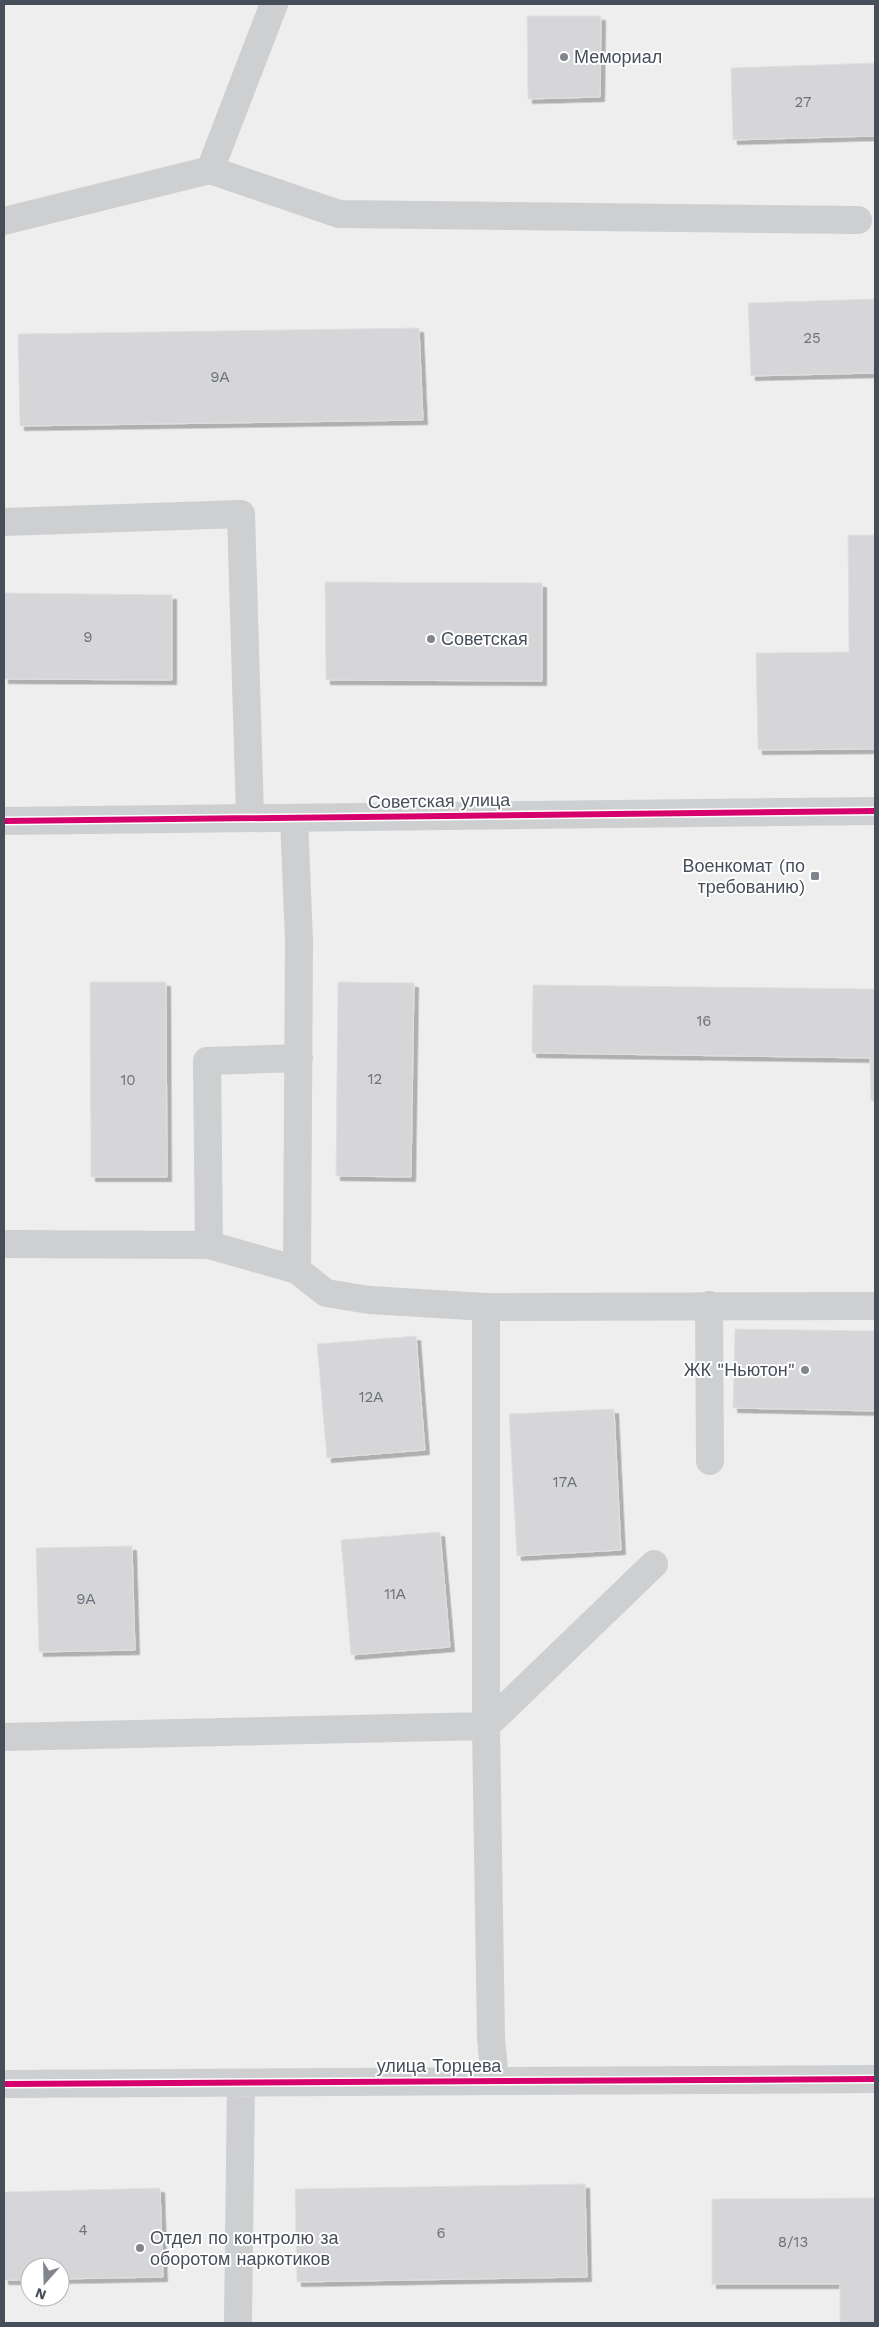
<svg xmlns="http://www.w3.org/2000/svg" width="879" height="2327" font-family="'Work Sans',sans-serif">
<defs>
<filter id="shadow"><feDropShadow dx="4.5" dy="4.5" stdDeviation="0" flood-color="#0004"/></filter>
</defs>
<rect width="100%" height="100%" fill="#efeeee"/>
<!-- building -->
<path fill="#d6d6d9" stroke="#e0e0e1" filter="url(#shadow)" d="M527,16H601L600,97L528,99Z
M875,63V136L733,140L731,68Z
M875,299V373L751,376L748,303Z
M419,328L423,420L20,426L18,334Z
M848,535H875V749L758,750L756,653L849,652Z
M325,582L542,583V681L326,680Z
M4,593L172,595V680L4,679Z
M90,982H166L167,1177H91Z
M338,982L414,983L411,1177L336,1176Z
M533,985L875,989V1101H871L870,1058L532,1053Z
M735,1329L875,1331V1411L733,1408Z
M416,1336L425,1450L327,1458L317,1344Z
M614,1409L621,1550L517,1556L509,1414Z
M440,1532L450,1647L351,1655L341,1540Z
M132,1546L135,1650L39,1652L36,1548Z
M585,2184L587,2277L297,2282L295,2189Z
M160,2188L163,2277L60,2279V2267H30V2280H4V2192Z
M875,2198V2323H840V2284H712V2199Z"/>
<g fill="none" stroke-linecap="round" stroke-linejoin="round">
<!-- minor -->
<path stroke="#cdcfd1" stroke-width="28" d="M210,170L339,214L858,220
M4,221L210,170L274,4
M4,522L241,514L250,817
M294,818L299,941L297,1270L326,1293L369,1300L486,1307L875,1306
M4,821L875,811
M4,1244L209,1245L297,1270
M209,1245L207,1061L299,1058
M709,1305L710,1461
M486,1307V1726L491,2038L495,2081
M4,1737L486,1726L654,1564
M4,2084L875,2079
M238,2323L241,2083"/>
<defs>
<path id="cycleway" d="M4,821L875,811
M4,2084L875,2079"/>
</defs>
<!-- cycleway casing -->
<use href="#cycleway" stroke="#fff" stroke-width="9"/>
<!-- cycleway -->
<use href="#cycleway" stroke="#d6006c" stroke-width="6"/>
</g>
<!-- markers -->
<g fill="#81868e" stroke="#fff" stroke-width="2">
<circle cx="564" cy="57" r="5"/>
<circle cx="431" cy="639" r="5"/>
<rect x="810" y="871" width="10" height="10" rx="2.5"/>
<circle cx="805" cy="1370" r="5"/>
<circle cx="140" cy="2248" r="5"/>
</g>
<g text-anchor="middle" stroke-width="4" stroke-linejoin="round" paint-order="stroke">
<!-- number labels -->
<g font-size="15" fill="#6c727b">
<text x="803" y="107">27</text>
<text x="812" y="343">25</text>
<text x="220" y="382">9А</text>
<text x="88" y="642">9</text>
<text x="704" y="1026">16</text>
<text x="375" y="1084">12</text>
<text x="128" y="1085">10</text>
<text x="371" y="1402">12А</text>
<text x="565" y="1487">17А</text>
<text x="395" y="1599">11А</text>
<text x="86" y="1604">9А</text>
<text x="83" y="2235">4</text>
<text x="441" y="2238">6</text>
<text x="793" y="2247">8/13</text>
</g>
<!-- poi labels -->
<g font-size="18" fill="#464e5a" stroke="#fff" text-anchor="start">
<text x="574" y="63">Мемориал</text>
<text x="441" y="645">Советская</text>
<text x="805" y="872" text-anchor="end">Военкомат (по<tspan x="805" dy="21">требованию)</tspan></text>
<text x="795" y="1376" text-anchor="end">ЖК "Ньютон"</text>
<text x="150" y="2244">Отдел по контролю за<tspan x="150" dy="21">оборотом наркотиков</tspan></text>
</g>
<!-- street labels -->
<g font-size="18" fill="#464e5a" stroke="#fff">
<text transform="translate(439 801) rotate(-1)" y="6">Советская улица</text>
<text x="439" y="2072">улица Торцева</text>
</g>
</g>
<!-- border -->
<rect width="879" height="2327" fill="none" stroke="#464e5a" stroke-width="10"/>
<!-- north arrow -->
<g transform="translate(45 2282) rotate(200)"><circle r="24" fill="#ffffff" stroke="#b5b8bd"/>
<path d="M0-4L9 19L0 12L-9 19Z" fill="#81868e"/>
<text y="-8" font-size="14" font-weight="bold" text-anchor="middle" fill="#464e5a">N</text>
</g>
</svg>
